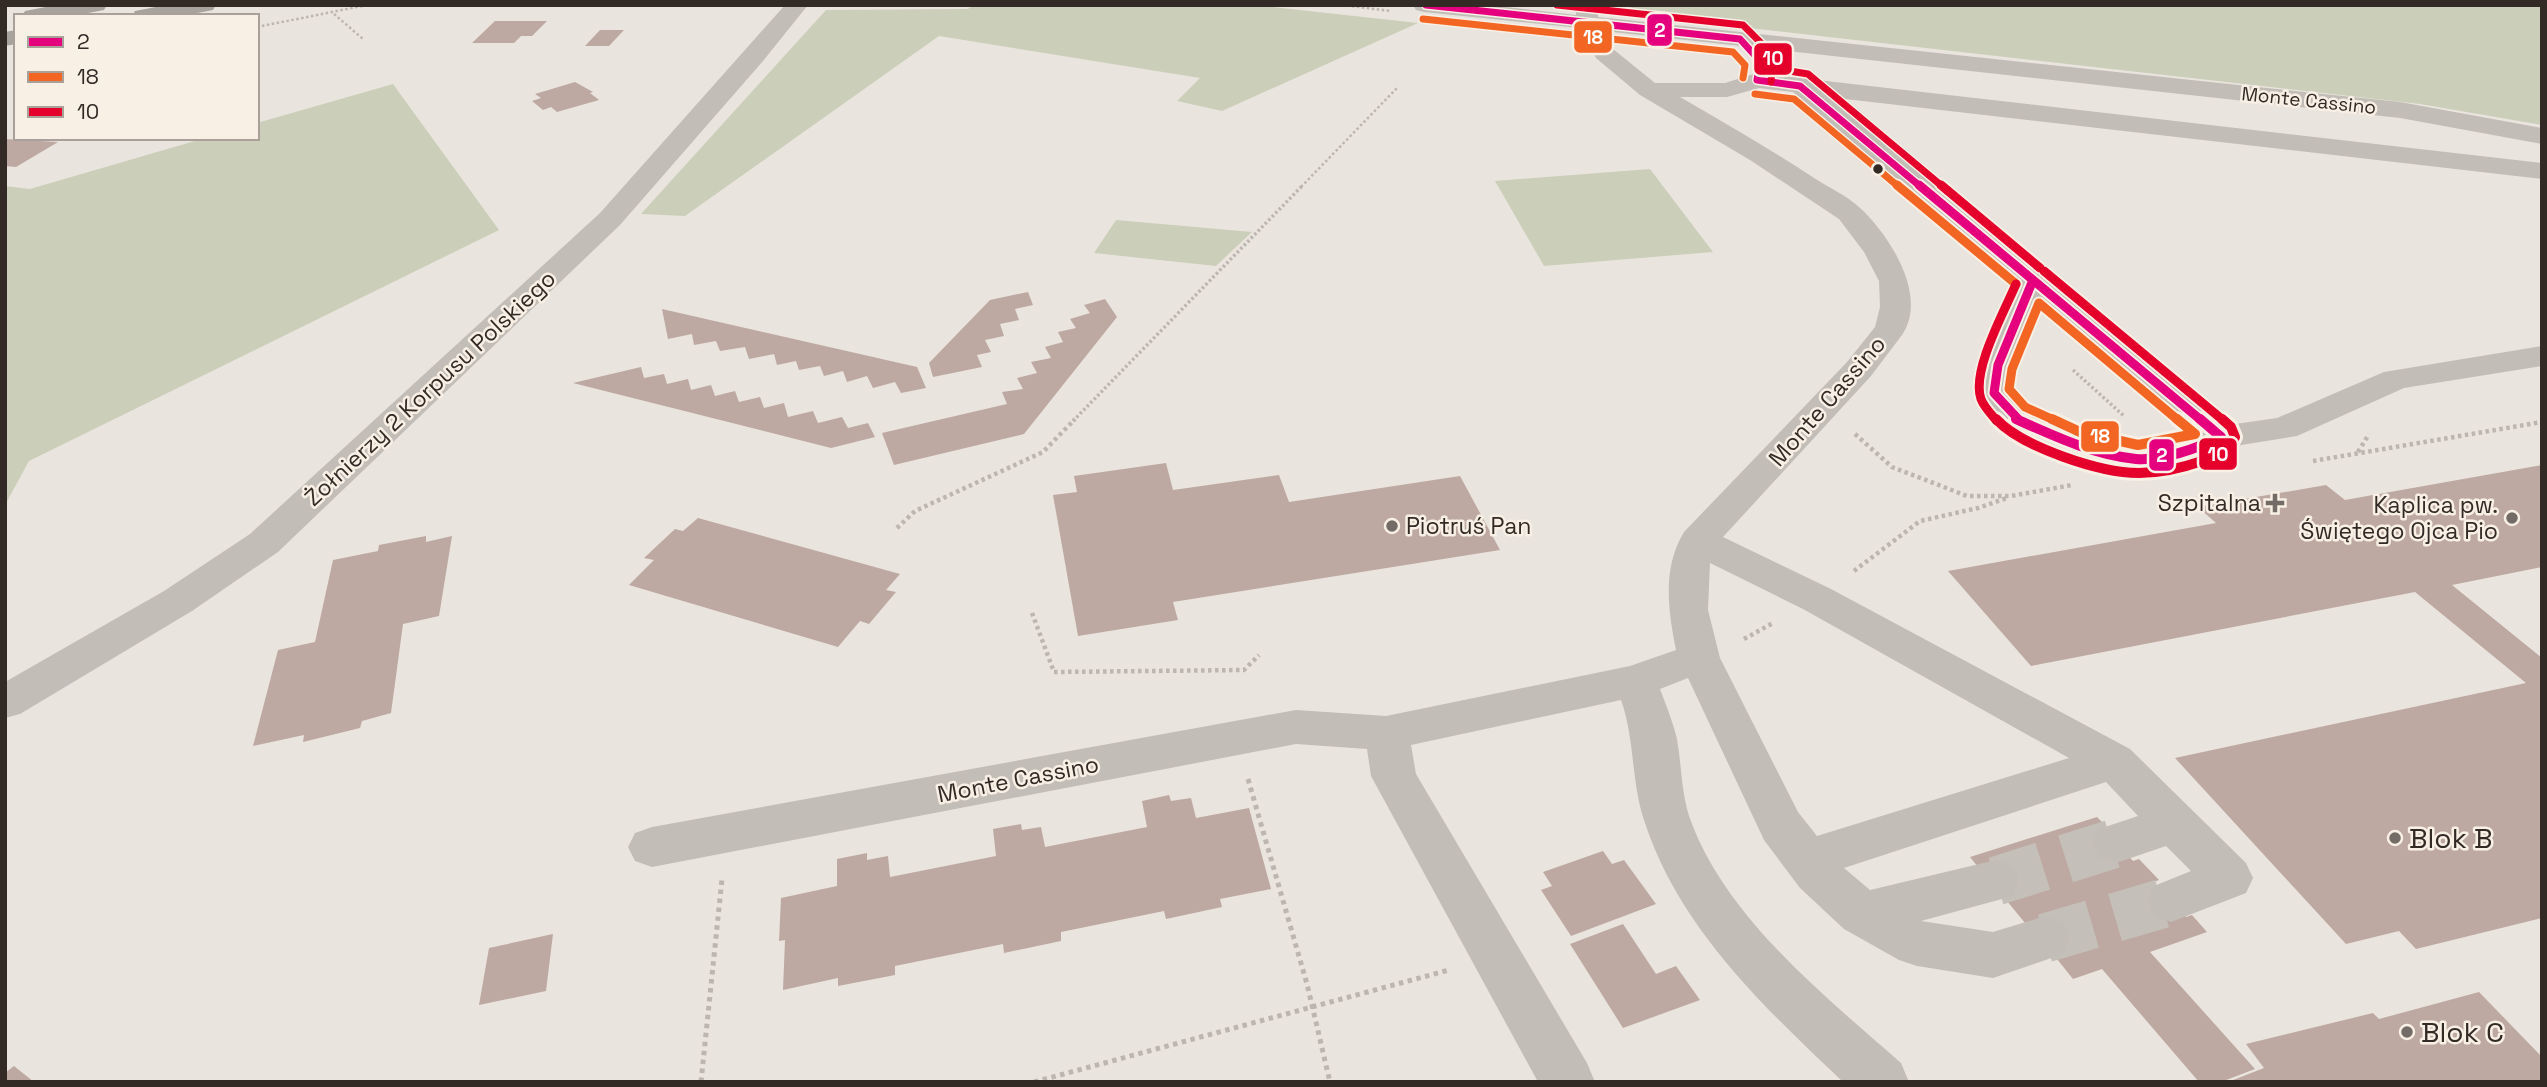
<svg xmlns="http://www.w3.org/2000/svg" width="2547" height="1087" font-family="'Space Grotesk',sans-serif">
<rect width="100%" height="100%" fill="#eae4de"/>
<!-- green -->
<path fill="#cbcfb9" d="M973,5H1253L1418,23L1222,111L1177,101L1200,78L939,36L685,216L641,214L826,10L968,9Z
M1625,5L2542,6V125L2420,104L1653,17Z
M393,84L499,230L29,461L5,505V186L30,189L205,138H257V123Z
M1650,169L1713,252L1544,266L1495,181Z
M1116,220L1252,232L1216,266L1094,253Z"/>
<!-- building -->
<path fill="#bda9a1" d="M495,21H547L532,36H521L514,43H472Z
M600,30H624L609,46H585Z
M575,82L593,92L590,93L599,100L557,112L551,107L543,110L532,101L541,98L535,94Z
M5,139L58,142L16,167L5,166Z
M1028,292L1033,305L1015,309L1019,320L1000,324L1004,336L985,340L991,352L977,355L982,367L933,377L929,363L990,300Z
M1105,299L1117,317L1024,434L894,465L882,433L1007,404L1002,392L1023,389L1017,378L1037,373L1031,362L1051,358L1045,347L1063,342L1058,332L1076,328L1070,319L1090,313L1084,305Z
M662,309L917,367L926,388L901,393L895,382L873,388L867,376L847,382L843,371L824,376L820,366L799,370L796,361L777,365L774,354L749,359L745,347L720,351L716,341L694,345L692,334L668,339Z
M641,367L644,378L664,374L667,384L688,379L691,390L711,385L715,396L735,391L739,402L760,397L764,408L784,403L788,417L813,411L818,423L842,417L848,428L868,423L875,437L831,448L573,383Z
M1166,463L1173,490L1279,475L1289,502L1460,476L1500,550L1173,602L1178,620L1078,636L1053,495L1077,492L1074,476Z
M2542,465V567L2452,585L2542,658V918L2416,949L2399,931L2346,944L2175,758L2526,683L2415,592L2031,666L1948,571L2216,523L2198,507L2326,485L2345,500Z
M698,518L900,574L886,590L896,592L869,624L860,621L838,647L629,585L654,560L644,558L675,529L683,531Z
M426,536V542L452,536L439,616L403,624L391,713L362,721L360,728L303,742L304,735L253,746L278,650L315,642L333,560L378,551L379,545Z
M1169,795L1171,801L1191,798L1196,818L1249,808L1271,889L1220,899L1222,907L1166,919L1164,911L1061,932V941L1004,953L1003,944L895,966V975L838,986V978L783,990L785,940L779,941L781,898L837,886V859L867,853V860L888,856L890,877L996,856L993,829L1021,824L1022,830L1041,827L1045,847L1147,827L1142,801Z
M2097,817L2107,827L2103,828L2133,861L2139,859L2159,880L2154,882L2186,917L2192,915L2207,932L2150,952L2255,1069L2221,1082H2199L2102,969L2073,979L2057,959L2062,958L2031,921L2025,923L2007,901L2012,899L1983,865L1978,867L1970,857Z
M1603,851L1612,864L1624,860L1656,904L1571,936L1541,890L1552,886L1543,872Z
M1623,924L1656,974L1676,966L1700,1000L1623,1028L1570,944Z
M553,934L546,991L479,1005L489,948Z
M2479,992L2542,1057V1082H2228L2264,1068L2246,1044L2373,1013L2379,1019Z
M14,1066L34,1082H5V1073Z"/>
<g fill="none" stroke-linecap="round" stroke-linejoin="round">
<!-- minor-tunnel -->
<path stroke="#c5bfb9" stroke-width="49" stroke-dasharray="49 24" stroke-linecap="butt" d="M1996,881L2116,843
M2045,938L2171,901"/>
<!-- path-far3 -->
<path stroke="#bcb5b0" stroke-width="2.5" stroke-dasharray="2.5 2.5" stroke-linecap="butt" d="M1342,5L1391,11
M334,14L363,39
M257,27L367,5
M1301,187L1398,87"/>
<!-- path-far2 -->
<path stroke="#bcb5b0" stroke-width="3.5" stroke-dasharray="2.5 2.5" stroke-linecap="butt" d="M2073,370L2124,416
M1073,421L1303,185"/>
<!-- path-far1 -->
<path stroke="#bcb5b0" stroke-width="4.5" stroke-dasharray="3.5 3.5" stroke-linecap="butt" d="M1855,434L1892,467L1967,496H2011L2072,485
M2358,452L2369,434
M2313,461L2542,422
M897,528L915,511L1043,452L1075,419
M1854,571L1920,521L1978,508L2007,498
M1032,613L1054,672L1244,670L1259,655
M1744,639L1773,623"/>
<!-- path -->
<path stroke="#bcb5b0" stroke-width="5" stroke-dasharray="4.5 4.5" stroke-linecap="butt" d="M1248,779L1307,984L1330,1082
M701,1082L722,879
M1034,1082L1449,970"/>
<!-- minor -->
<path fill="#c3bdb8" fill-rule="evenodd" d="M785,5H808L763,61L620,225L278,552L192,611L20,714L5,718V682L164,591L250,534L600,213Z
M1413,5H1488L1576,15V5H1598V17L2400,102L2542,128V144L2400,118L1603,31L1613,49L1655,83H1725L1757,73L2542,163V179L1828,97L2228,425L2277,418L2384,372L2542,346V366L2404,388L2297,436L2229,447L2206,458L2138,470L2063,453L2004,426L1977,393L1981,365L2017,282L1793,92L1759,88L1727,97H1680C1725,123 1770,149 1814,178C1828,187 1846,195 1859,207C1889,234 1929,296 1902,335L1871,376L1723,537L1831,589L2130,749L2246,863L2253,878L2246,893L2171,922L2154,916L2146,901L2154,886L2191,871L2166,846L2116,863L2099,857L2092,843L2099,829L2138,816L2106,782L1844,868L1870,890L1996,860L2013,866L2020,881L2013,896L1921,921L1993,932L2045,916L2063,922L2070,938L2063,954L1993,978L1917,966L1899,960L1844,929L1800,888L1764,840L1688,678L1660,689C1666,705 1673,722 1677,739C1682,767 1681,797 1692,824C1729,920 1826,997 1901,1063L1909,1082H1843C1764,1007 1678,927 1644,820C1631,781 1635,739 1621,700L1411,745L1416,774L1587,1063L1595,1082H1538L1371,776L1367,749L1296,744L652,867L635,861L628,847L635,833L652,827L1296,710L1386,716L1630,666L1676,650C1668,610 1662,568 1684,532L1847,362L1875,327L1880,307L1879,281L1864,252L1839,219L1750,160L1640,95L1596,58L1579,28L1424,12L1416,10ZM2040,302L2197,435L2184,440L2138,448L2086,436L2028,412L2011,392L2015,365ZM1710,563L1803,609L2069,758L1817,836L1798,812L1720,658L1708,610Z"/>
<!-- highway -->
<path fill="#a9a39d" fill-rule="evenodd" d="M56,5H107L104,10L72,16H22L25,11Z
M166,5H216L213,10L182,16H132L135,11Z
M16,30V44L5,46V32Z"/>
<defs>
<path id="bus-1-far2" d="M1426,5L1740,39L1760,61L1757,80
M1757,80L1800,86L1921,187"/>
<path id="bus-1-far1" d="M1919,185L2033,280
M2020,421L1994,393L1998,365L2033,280L2202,421"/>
<path id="bus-1" d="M2016,419C2054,436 2094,455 2136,459C2162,461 2198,448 2221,437L2200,419"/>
<path id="bus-2-far2" d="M1423,19L1733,52L1745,65L1743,78
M1755,94L1794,99L1899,187"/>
<path id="bus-2-far1" d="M1897,185L2016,284
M2056,421L2025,407L2009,389L2012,369L2039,303L2179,421"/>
<path id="bus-2" d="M2052,419L2080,432L2138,445L2195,434L2177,419"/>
<path id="bus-3-far2" d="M1557,5L1743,25L1773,55L1771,82
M1759,66L1808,74L1943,187"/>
<path id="bus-3-far1" d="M1941,185L2040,268
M2044,271L2224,421
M1997,421C1991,414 1984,407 1981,399C1971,371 2005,310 2016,284"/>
<path id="bus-3" d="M1996,419C2022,447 2100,473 2139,473C2160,473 2182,468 2202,461C2216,456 2229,451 2235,437L2231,427L2222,419"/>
</defs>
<!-- bus-1-far2 casing -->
<use href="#bus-1-far2" stroke="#f8efe5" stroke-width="10"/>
<!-- bus-1-far1 casing -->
<use href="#bus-1-far1" stroke="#f8efe5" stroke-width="13"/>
<!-- bus-1 casing -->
<use href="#bus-1" stroke="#f8efe5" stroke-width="16"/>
<!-- bus-2-far2 casing -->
<use href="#bus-2-far2" stroke="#f8efe5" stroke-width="10"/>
<!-- bus-2-far1 casing -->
<use href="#bus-2-far1" stroke="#f8efe5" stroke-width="13"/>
<!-- bus-2 casing -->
<use href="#bus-2" stroke="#f8efe5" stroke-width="16"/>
<!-- bus-3-far2 casing -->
<use href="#bus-3-far2" stroke="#f8efe5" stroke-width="10"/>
<!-- bus-3-far1 casing -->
<use href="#bus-3-far1" stroke="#f8efe5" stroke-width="13"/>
<!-- bus-3 casing -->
<use href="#bus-3" stroke="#f8efe5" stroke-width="16"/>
<!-- bus-1-far2 -->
<use href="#bus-1-far2" stroke="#e5007d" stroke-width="7"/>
<!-- bus-1-far1 -->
<use href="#bus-1-far1" stroke="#e5007d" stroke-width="9"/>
<!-- bus-1 -->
<use href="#bus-1" stroke="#e5007d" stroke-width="10"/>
<!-- bus-2-far2 -->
<use href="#bus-2-far2" stroke="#f26522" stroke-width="7"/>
<!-- bus-2-far1 -->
<use href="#bus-2-far1" stroke="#f26522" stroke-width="9"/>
<!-- bus-2 -->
<use href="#bus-2" stroke="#f26522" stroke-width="10"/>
<!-- bus-3-far2 -->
<use href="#bus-3-far2" stroke="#e4002b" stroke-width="7"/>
<!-- bus-3-far1 -->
<use href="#bus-3-far1" stroke="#e4002b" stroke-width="9"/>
<!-- bus-3 -->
<use href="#bus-3" stroke="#e4002b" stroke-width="10"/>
</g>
<!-- markers -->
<circle fill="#332a26" stroke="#f8efe5" stroke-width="2.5" cx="1878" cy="169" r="6"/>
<g fill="#736b66" stroke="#f8efe5" stroke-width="2.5">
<path d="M2271.5 492.5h7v7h7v7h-7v7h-7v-7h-7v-7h7z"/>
<circle cx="2512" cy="518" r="7"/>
<circle cx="1392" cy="526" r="7"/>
<circle cx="2395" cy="838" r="7"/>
<circle cx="2407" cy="1032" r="7"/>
</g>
<g text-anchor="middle" stroke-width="5" stroke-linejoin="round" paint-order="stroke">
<!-- far-street labels -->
<g font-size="19" fill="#332a26" stroke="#f8efe5">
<text transform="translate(2309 100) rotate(6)" y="7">Monte Cassino</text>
</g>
<!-- street labels -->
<g font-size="23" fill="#332a26" stroke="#f8efe5">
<text transform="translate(430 388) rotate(-43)" y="8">Żołnierzy 2 Korpusu Polskiego</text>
<text transform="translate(1827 401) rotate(-49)" y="8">Monte Cassino</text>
<text transform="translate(1018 779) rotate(-11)" y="8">Monte Cassino</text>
</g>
<!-- poi labels -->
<g font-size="23" fill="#332a26" stroke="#f8efe5" text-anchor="end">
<text x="2261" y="511">Szpitalna</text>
<text x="2498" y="513">Kaplica pw.<tspan x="2498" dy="26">Świętego Ojca Pio</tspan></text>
<text x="1406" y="534" text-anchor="start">Piotruś Pan</text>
</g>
<!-- near-poi labels -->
<g font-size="28" fill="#332a26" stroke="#f8efe5" text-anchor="start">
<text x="2409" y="848">Blok B</text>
<text x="2421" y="1042">Blok C</text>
</g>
</g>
<g stroke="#f8efe5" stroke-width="2.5">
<rect x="1646" y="13" width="27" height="34" rx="7" fill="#e5007d"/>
<rect x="1573" y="20" width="40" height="34" rx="7" fill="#f26522"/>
<rect x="1753" y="42" width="40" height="34" rx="7" fill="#e4002b"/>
<rect x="2080" y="420" width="40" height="33" rx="7" fill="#f26522"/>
<rect x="2198" y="437" width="40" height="34" rx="7" fill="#e4002b"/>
<rect x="2148" y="438" width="27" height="34" rx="7" fill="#e5007d"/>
</g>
<g font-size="19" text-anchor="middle" font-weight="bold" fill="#fff">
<text x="1660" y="37">2</text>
<text x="1593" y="44">18</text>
<text x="1773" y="65">10</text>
<text x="2100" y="443">18</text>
<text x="2218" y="461">10</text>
<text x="2162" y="462">2</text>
</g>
<!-- border -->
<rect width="2547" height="1087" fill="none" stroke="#332a26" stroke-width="14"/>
<!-- legend -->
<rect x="14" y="14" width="245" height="126" fill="#f8efe5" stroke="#a9a099" stroke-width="2"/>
<rect x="28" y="37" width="35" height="10" fill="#e5007d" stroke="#a9a099" stroke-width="2"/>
<text x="77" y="49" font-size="21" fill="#332a26">2</text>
<rect x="28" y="72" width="35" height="10" fill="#f26522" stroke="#a9a099" stroke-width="2"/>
<text x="77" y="84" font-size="21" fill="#332a26">18</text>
<rect x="28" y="107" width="35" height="10" fill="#e4002b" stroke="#a9a099" stroke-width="2"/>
<text x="77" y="119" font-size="21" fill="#332a26">10</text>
</svg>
